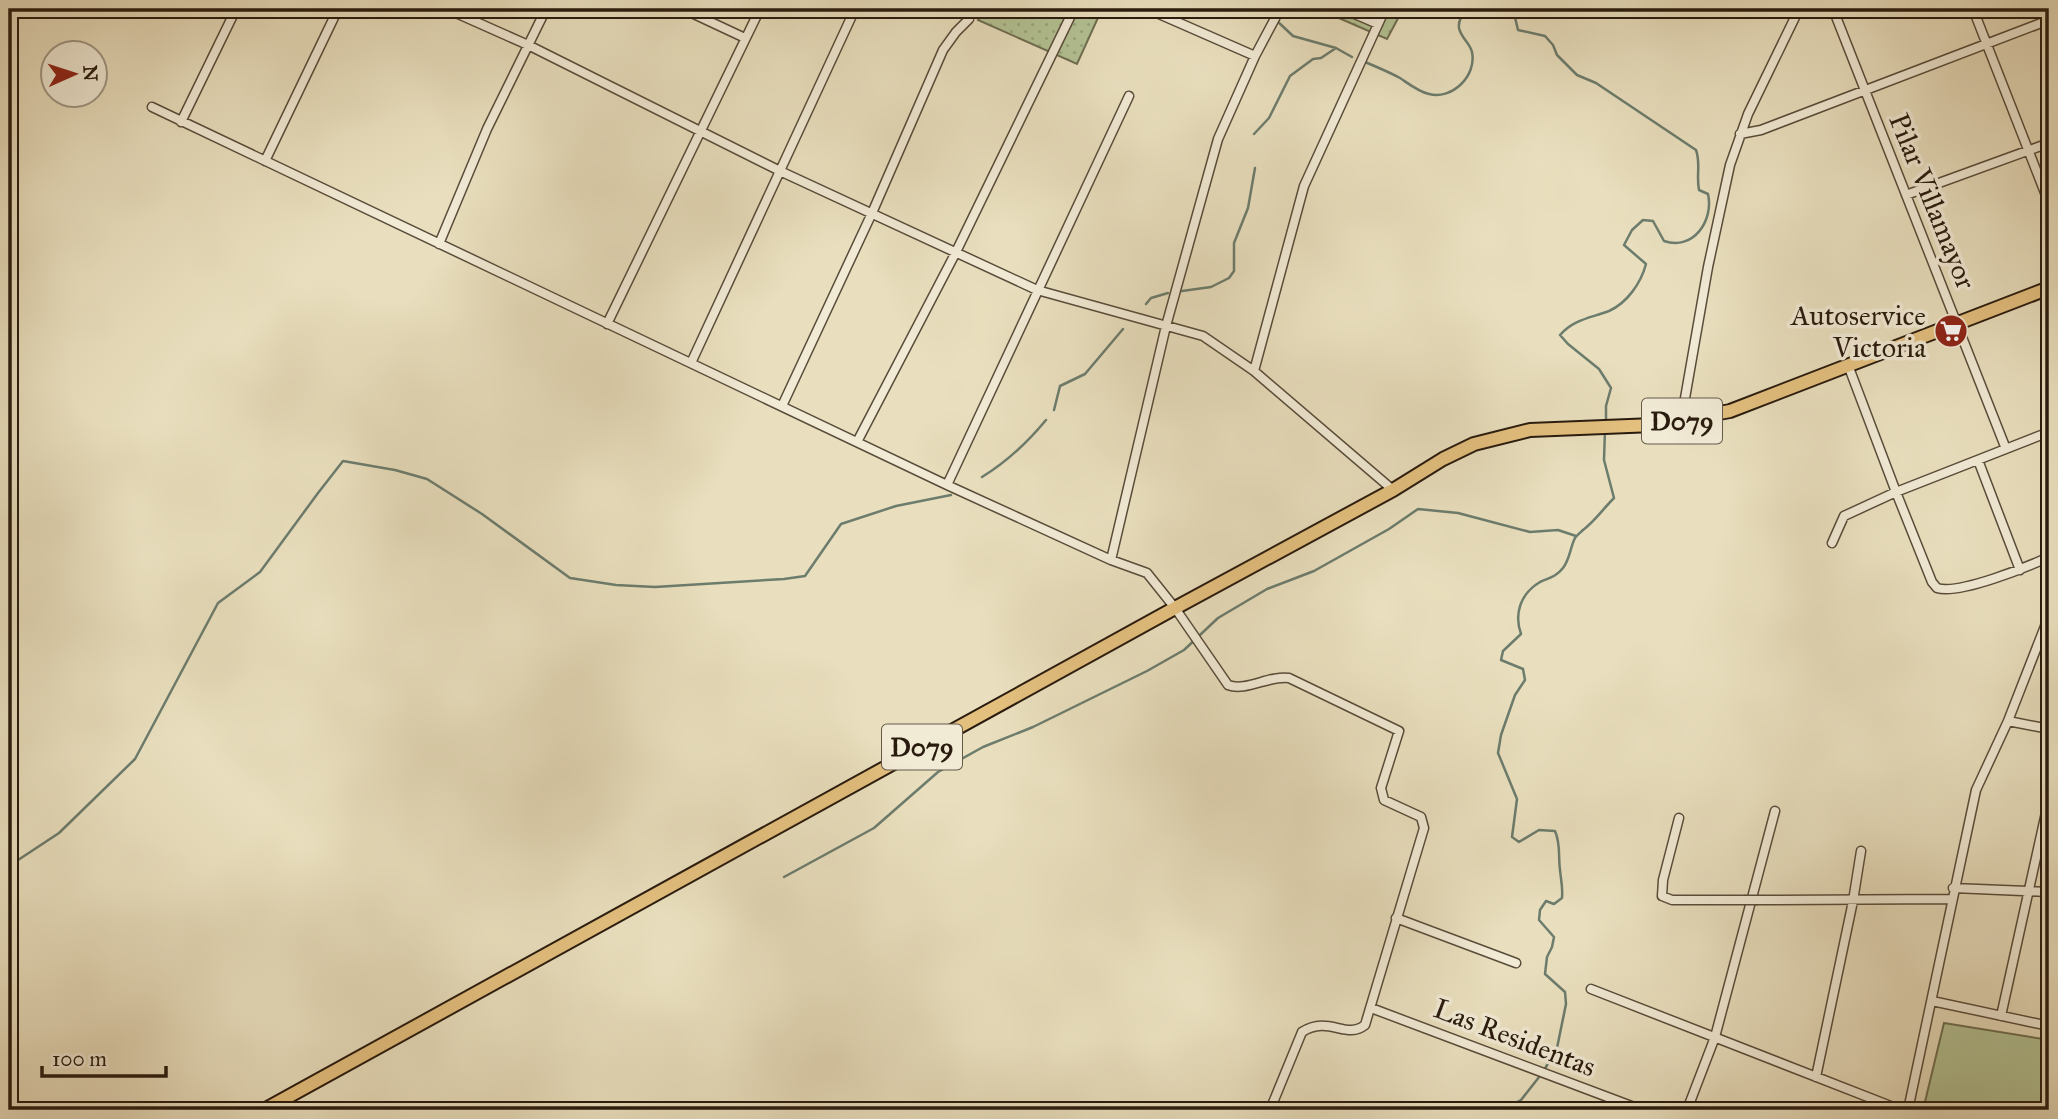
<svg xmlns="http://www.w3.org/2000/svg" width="2058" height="1119" font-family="'IM FELL Great Primer',serif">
<defs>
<pattern id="grass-dots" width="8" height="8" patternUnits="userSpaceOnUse" patternTransform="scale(1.75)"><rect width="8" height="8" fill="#b3c294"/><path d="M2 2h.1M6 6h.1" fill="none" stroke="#9aa67e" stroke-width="1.8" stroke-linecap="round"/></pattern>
</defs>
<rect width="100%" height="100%" fill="#e9dfbe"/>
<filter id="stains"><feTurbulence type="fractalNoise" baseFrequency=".00286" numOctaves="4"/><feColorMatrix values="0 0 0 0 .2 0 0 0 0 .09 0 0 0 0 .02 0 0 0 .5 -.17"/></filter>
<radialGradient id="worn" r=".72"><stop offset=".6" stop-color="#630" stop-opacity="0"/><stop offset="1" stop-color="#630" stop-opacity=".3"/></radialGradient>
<!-- grass -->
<path fill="url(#grass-dots)" stroke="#6e6e51" stroke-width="2" d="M984,9H1102L1077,64L978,20Z
M1318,9H1403L1387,39Z"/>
<!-- park -->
<path fill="#b3c294" stroke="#6e6e51" stroke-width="2" d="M1944,1023L2049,1040V1110H1923Z"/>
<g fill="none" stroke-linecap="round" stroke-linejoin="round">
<!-- stream -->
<path stroke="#6c7c6d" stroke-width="2.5" d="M1240,9L1244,12L1266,16
M1513,9L1518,30L1545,36L1553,45L1557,55L1577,75L1596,83L1696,150C1701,164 1696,175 1699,190L1708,194C1714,221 1693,251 1664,241L1653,221L1643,220L1632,230L1624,245L1646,264C1641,283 1627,303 1609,311C1591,318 1574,319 1560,335L1568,344L1599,369L1611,388L1606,406V424
M1600,9L1630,16L1650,12L1653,9
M1276,20L1293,36L1336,48L1352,57
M1365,62C1377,67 1389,72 1400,78C1409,84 1419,92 1429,94C1452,100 1477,76 1472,52C1470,43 1461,38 1459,28C1458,19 1463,15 1468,9
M1254,134L1269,118L1290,76L1313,59L1321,58L1336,48
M1182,291L1211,287L1229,278L1234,271V243L1248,208L1255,168
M1146,304L1151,298L1168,293
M1054,410L1060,386L1085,374L1123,329
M982,477C1008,461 1027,443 1046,420
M9,866L59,833L135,759L218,603L260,572L318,493L343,461L395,470L427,479L482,514L570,578L616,585L655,587L784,579L805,576L841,524L896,506L951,495
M784,877L874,828L938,772L983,747L1033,727L1147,671L1184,650L1218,618L1267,589L1314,571L1389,529L1418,509L1458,513L1530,532L1558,530L1576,536
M1501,1110L1521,1100L1543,1072L1557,1048L1566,1004L1565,992L1545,974L1547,957L1552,947L1554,937L1539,920L1540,910L1546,901L1554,904L1562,898C1563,887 1561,881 1560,870C1558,855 1561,845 1555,831L1539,830L1519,842L1512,837L1517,799L1498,753L1501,735L1515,695L1525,680L1523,669L1501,660L1503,651L1521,634C1514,614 1520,594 1540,582C1549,578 1556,577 1563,568C1570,559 1570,548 1575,538C1577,535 1581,532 1583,530C1595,521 1603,509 1614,498L1604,460L1605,430"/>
<defs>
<path id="street" d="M447,9L528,45L782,172L1037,290L1203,336L1254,371L1393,490
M683,9L745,38
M1154,9L1159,14L1255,56
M1343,9L1378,24
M1833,9L2006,449
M1973,9L2049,203
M152,107L947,485L1111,560L1147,573L1175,608L1228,685C1246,692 1269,675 1289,678L1399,731L1381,788L1384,800L1421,817L1424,828L1365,1025C1346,1040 1329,1015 1302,1032L1270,1110
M181,122L236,9
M1740,134L1761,130L2049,20
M265,161L338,9
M1906,195L2049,143
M439,244L487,129L546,9
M607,324L760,9
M691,363L855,9
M1848,365L1896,492L1932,582L1937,588C1959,595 2027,567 2049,557
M1254,371L1304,186L1385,9
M782,406L872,213L943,50L956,32L969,19
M1681,421L1708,267L1730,165L1748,114L1799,9
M857,442L955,254L1074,9
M1978,460L2020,570
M947,485L1129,96
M1832,543L1844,516L1896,492L2049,432
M1111,560L1166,326L1218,139L1255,56L1280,9
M2008,721L2049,729
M1679,818L1663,880L1662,896L1672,900H1744
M1953,888L2049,892
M1758,900L1951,899
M1396,918L1516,963
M1591,989L1901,1110
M1932,1001L2049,1026
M1371,1008L1642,1110
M2001,1016L2049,799
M1816,1077L1853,901L1861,851
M1687,1110L1715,1037L1775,811
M1908,1110L1976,790L2008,721L2049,616"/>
<path id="primary" d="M264,1110L1175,608L1393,490L1443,459L1474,444L1530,430L1654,425L1730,411L2049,288"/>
</defs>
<!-- street casing -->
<use href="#street" stroke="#594c3a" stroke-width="11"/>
<!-- primary casing -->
<use href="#primary" stroke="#291b0e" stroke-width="16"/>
<!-- street -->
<use href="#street" stroke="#f1ead5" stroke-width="8"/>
<!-- primary -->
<use href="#primary" stroke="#e4c07f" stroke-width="12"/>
<defs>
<path id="street-bridge" d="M1744,900H1758"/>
</defs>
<!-- street-bridge casing -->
<use href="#street-bridge" stroke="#594c3a" stroke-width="11" stroke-linecap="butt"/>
<!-- street-bridge -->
<use href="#street-bridge" stroke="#f1ead5" stroke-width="8"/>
</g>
<!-- icons -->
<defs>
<symbol id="supermarket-disc" viewBox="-11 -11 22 22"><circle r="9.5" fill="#8f2418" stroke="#f1ead5"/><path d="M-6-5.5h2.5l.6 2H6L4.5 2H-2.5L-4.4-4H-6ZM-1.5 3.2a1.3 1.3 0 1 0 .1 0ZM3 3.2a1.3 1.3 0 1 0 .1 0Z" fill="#fff"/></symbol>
</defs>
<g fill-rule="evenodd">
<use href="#supermarket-disc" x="1932" y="312" width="38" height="38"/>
</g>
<g text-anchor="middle" stroke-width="7" stroke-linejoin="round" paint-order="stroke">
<!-- shield labels -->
<g fill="#f1ead5" stroke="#65594a" stroke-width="2">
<rect x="1642" y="398.5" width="80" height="45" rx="5"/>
<rect x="882" y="724.5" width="80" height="45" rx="5"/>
</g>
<g font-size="26" font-weight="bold" fill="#291b0e">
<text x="1682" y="430">D079</text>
<text x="922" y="756">D079</text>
</g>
<!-- street labels -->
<g font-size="28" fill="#291b0e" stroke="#f1ead5">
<text transform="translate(1933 201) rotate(68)" y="10">Pilar Villamayor</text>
<text transform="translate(1515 1037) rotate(21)" y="10">Las Residentas</text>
</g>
<!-- poi labels -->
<g font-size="28" fill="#291b0e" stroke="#f1ead5" text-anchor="end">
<text x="1926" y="325">Autoservice<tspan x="1926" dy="32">Victoria</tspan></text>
</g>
</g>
<!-- margin -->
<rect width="2058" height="1119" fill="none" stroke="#e9dfbe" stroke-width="35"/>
<rect x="10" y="10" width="2037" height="1098" fill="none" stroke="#291b0e" stroke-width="3.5"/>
<rect x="18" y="18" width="2023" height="1084" fill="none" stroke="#291b0e" stroke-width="2"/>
<!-- north arrow -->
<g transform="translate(74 74) rotate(87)"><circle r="33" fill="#f1ead5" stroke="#a19785" stroke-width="2"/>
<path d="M0-5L12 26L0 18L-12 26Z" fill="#8f2418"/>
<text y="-10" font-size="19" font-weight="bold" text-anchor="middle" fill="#291b0e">N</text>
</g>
<!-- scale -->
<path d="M42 1066v10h124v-10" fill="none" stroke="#291b0e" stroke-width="3.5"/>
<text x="52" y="1066" font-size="21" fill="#291b0e" stroke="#f1ead5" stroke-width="5" paint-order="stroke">100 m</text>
<rect width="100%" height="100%" filter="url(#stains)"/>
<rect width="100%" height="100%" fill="url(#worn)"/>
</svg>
